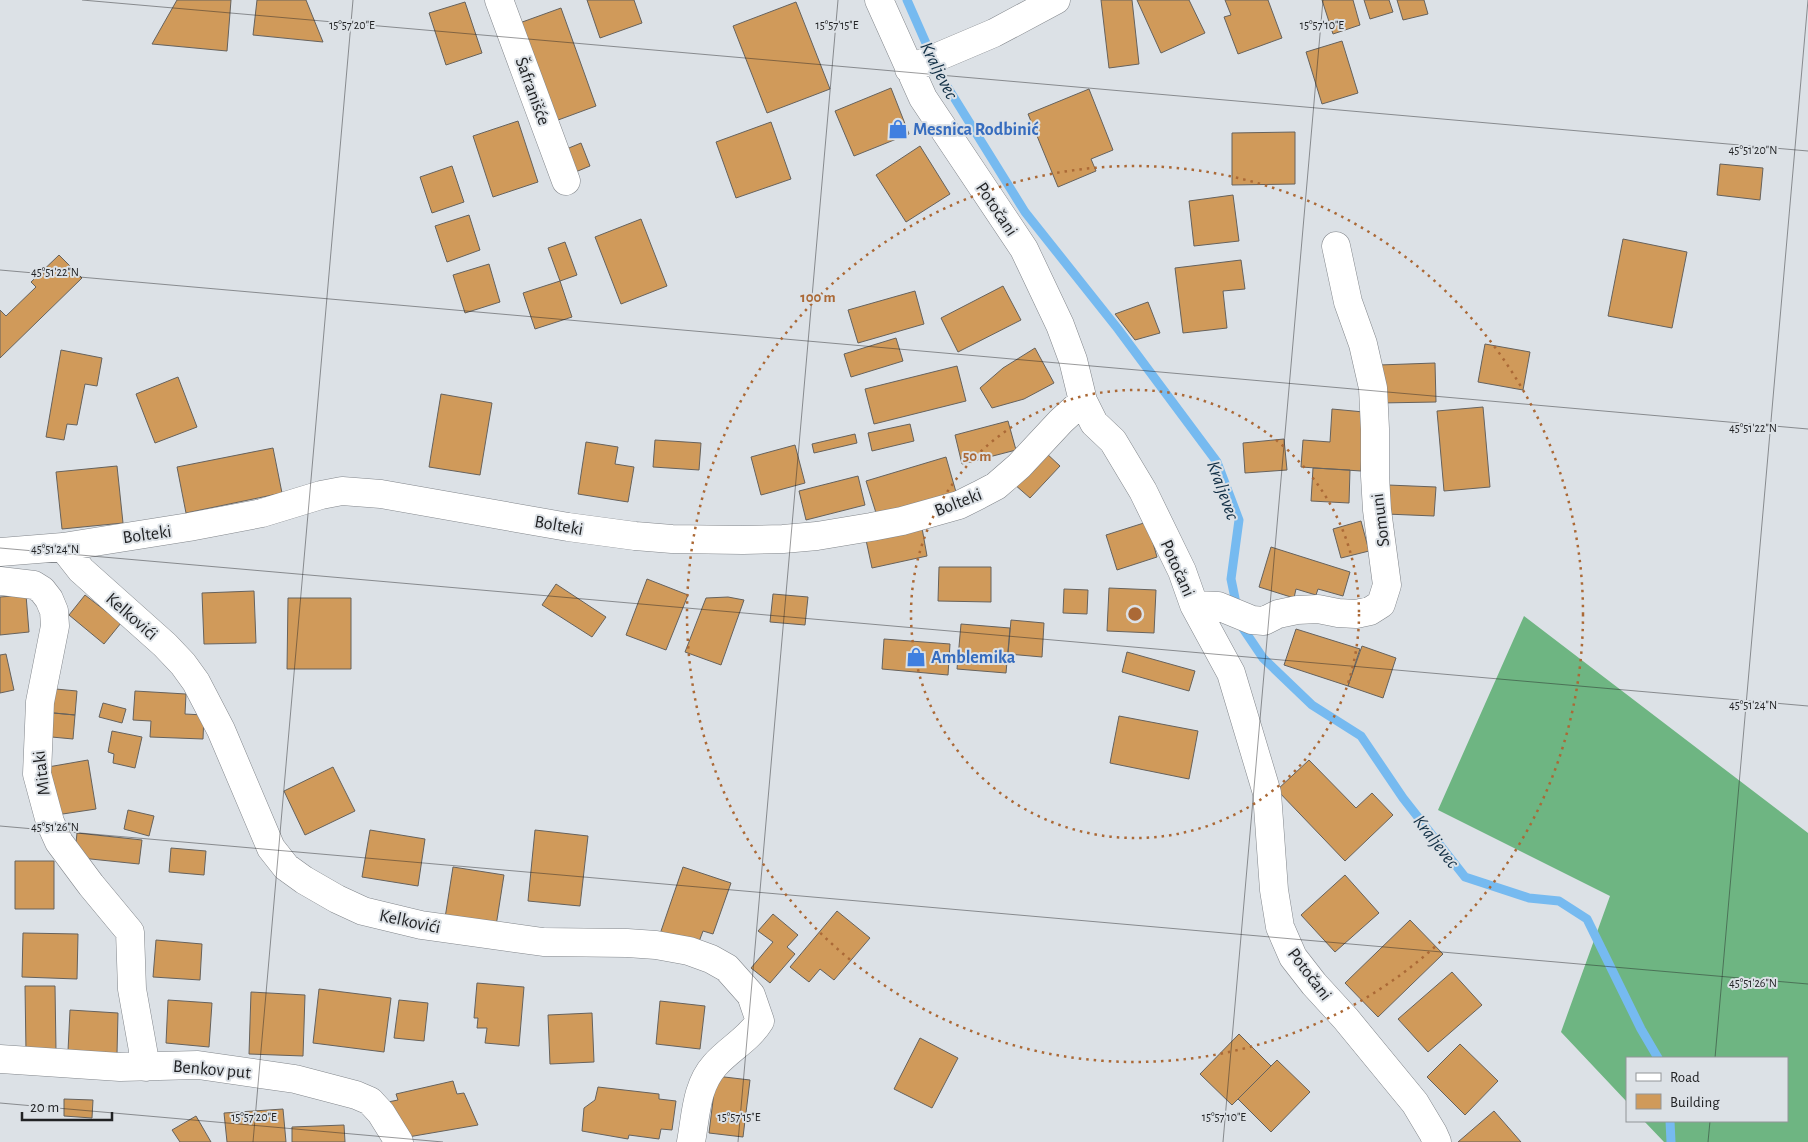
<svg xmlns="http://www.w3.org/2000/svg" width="1808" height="1142" font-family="'Alegreya Sans',sans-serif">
<rect width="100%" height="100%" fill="#dce1e6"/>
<!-- forest -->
<path fill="#6eb582" d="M1524,616L1808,833V1142H1664L1644,1121H1787V1058H1627V1102L1561,1032L1610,896L1438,810Z"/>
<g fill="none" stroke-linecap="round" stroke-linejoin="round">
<!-- stream -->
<path stroke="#76baf0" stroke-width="9" d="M907,0L940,75L1025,212L1118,329L1217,462L1239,520L1231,579L1237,608
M1240,624L1263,658L1312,705L1361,736L1403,798L1465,877L1529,898L1559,901L1587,919L1641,1029L1658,1058
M1670,1121L1671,1142"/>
</g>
<!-- building -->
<path fill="#d09a5a" stroke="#66625d" d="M177,0H231L227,51L152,44Z
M257,0H306L323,42L253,35Z
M587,0H634L642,23L600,38Z
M1101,0H1132L1139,64L1109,68Z
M1137,0H1189L1205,33L1161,53Z
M1225,0H1268L1282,38L1238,54L1224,17L1231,15Z
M1322,0H1353L1360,25L1333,34Z
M1364,0H1389L1393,12L1370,19Z
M1397,0H1424L1428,14L1403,20Z
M465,2L482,53L446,65L429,13Z
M796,2L830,89L767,113L733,26Z
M561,8L596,106L550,123L514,25Z
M1342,41L1358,93L1322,104L1306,52Z
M891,88L909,134L854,156L835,111Z
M1089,89L1113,150L1091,159L1096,171L1058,187L1028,114Z
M518,121L538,182L493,197L473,136Z
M771,122L791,179L736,198L716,142Z
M1295,132V184L1232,185V133Z
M581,143L590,166L573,173L564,150Z
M920,146L950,194L906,222L876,175Z
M1720,164L1763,168L1760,200L1717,195Z
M452,166L464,202L432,213L420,177Z
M1233,195L1239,241L1194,246L1189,201Z
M469,215L480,250L447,262L435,226Z
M641,219L667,286L621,304L595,237Z
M1623,239L1687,252L1672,328L1608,316Z
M565,242L577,275L560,281L548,248Z
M59,255L82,278L0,358V310L6,316L36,287L31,282Z
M1241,260L1245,289L1223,291L1227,328L1183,333L1175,268Z
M489,264L500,302L465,313L453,275Z
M560,281L572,317L535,329L523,293Z
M1003,286L1021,320L958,352L941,318Z
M915,291L924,324L858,343L848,310Z
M1148,302L1160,333L1135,340L1115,314Z
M896,338L903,361L851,377L844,354Z
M1485,344L1530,352L1523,390L1478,382Z
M1035,348L1054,383L1024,399L992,408L980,388L1003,368Z
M61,350L102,358L97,386L85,384L77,425L67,424L64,440L46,437Z
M1435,363L1436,402L1380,403L1379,365Z
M957,366L966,401L874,424L865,389Z
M178,377L197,427L155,443L136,394Z
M441,394L492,403L480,475L429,467Z
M1483,407L1490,487L1444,491L1437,411Z
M1332,409L1364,412L1361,471L1301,467L1303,440L1330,442Z
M1008,421L1016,450L962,464L955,435Z
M910,424L914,441L872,451L868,433Z
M855,434L857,443L814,453L812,444Z
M1284,439L1287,470L1245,473L1243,443Z
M655,440L701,443L699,470L653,467Z
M586,442L618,447L615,464L634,467L628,502L578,494Z
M795,445L805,483L761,495L751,457Z
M273,448L282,493L186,513L177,467Z
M1045,452L1060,466L1030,498L1014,484Z
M946,457L956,492L877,516L866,481Z
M117,466L123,523L62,529L56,472Z
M1313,468L1350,470L1349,503L1311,501Z
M858,476L865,505L806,520L799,491Z
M1388,485L1436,487L1434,516L1386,514Z
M1361,521L1369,551L1341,558L1333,529Z
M1147,522L1157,557L1117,570L1106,535Z
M922,528L927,556L872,568L866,540Z
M1271,547L1350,572L1343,596L1318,589L1316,595L1296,589L1294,598L1259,587Z
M939,567H991V602L938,601Z
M647,579L688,595L666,650L626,635Z
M556,584L606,617L592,637L542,605Z
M1109,588L1156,590L1154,633L1107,631Z
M1064,589L1088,590L1087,614L1063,613Z
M254,591L256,643L204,644L202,593Z
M773,594L808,597L805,625L770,622Z
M26,595L29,632L0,635V597Z
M85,595L121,623L104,644L69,615Z
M728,597L744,600L721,665L685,652L706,598Z
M288,598H351V669H287Z
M1011,620L1044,623L1042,657L1008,654Z
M961,624L1010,628L1006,673L957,669Z
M1296,629L1360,649L1348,686L1284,665Z
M884,639L950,644L948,675L882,669Z
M1362,646L1396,658L1383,698L1348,686Z
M1127,652L1195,671L1189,691L1122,672Z
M6,654L14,690L0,693V655Z
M45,688L77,691L75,715L43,712Z
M135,691L186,694L185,714L204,715L203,739L150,737L151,721L133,720Z
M103,703L126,709L122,723L99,717Z
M43,712L75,715L73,739L41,736Z
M1119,716L1198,731L1189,779L1110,763Z
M112,731L142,737L135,768L113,763L114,754L108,752Z
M88,760L96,809L56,815L48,767Z
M1309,760L1356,808L1372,793L1393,815L1345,861L1277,790Z
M333,767L355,811L305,835L284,791Z
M128,810L154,816L149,836L124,829Z
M370,830L425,839L418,886L362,877Z
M535,830L588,836L580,906L528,901Z
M77,833L142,840L139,864L81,858L75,852Z
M171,848L206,851L204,875L169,872Z
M15,861H54V909H15Z
M453,867L504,875L496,926L445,918Z
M683,867L731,883L713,934L703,931L697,947L660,934Z
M1345,875L1379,913L1335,952L1301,915Z
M837,911L870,938L834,980L820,969L809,982L790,967Z
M773,914L798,935L787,947L795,954L770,983L751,968L773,942L758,931Z
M1410,920L1443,954L1378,1017L1345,983Z
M23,933L78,934L77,979L22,977Z
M156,940L202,944L200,980L153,977Z
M1452,972L1482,1005L1428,1052L1398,1019Z
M477,983L524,987L519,1046L485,1043L487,1028H477L478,1018H474Z
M25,986H55L56,1051L26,1052Z
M319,989L391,998L384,1052L313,1043Z
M251,992L305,995L303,1056L249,1054Z
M168,1000L212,1003L209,1047L166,1043Z
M399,1000L428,1003L424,1041L394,1038Z
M660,1001L705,1006L700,1049L656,1044Z
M70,1010L118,1013L117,1054L68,1051Z
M592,1013L594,1062L550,1064L548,1015Z
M1239,1034L1271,1066L1232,1105L1200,1074Z
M920,1038L958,1058L932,1108L894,1089Z
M1460,1044L1498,1081L1465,1115L1427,1077Z
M1277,1060L1310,1092L1271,1132L1238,1099Z
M716,1076L750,1080L743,1137L709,1133Z
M453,1081L457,1094L464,1093L478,1125L408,1137L388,1102L398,1100L396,1094Z
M598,1087L659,1094V1099L676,1101L672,1130L661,1129L659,1139L629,1135L628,1139L582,1131L584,1108L595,1100Z
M64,1099L93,1100L92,1118L64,1116Z
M283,1109L286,1142H227L224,1113Z
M1494,1111L1521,1142H1458Z
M196,1116L211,1142H180L172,1130Z
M344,1125L345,1142H292V1127Z"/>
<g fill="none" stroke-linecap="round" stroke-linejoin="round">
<defs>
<path id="street" d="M499,0L566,181
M879,0L923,98L1024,249L1060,325L1073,360L1083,401L1094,423L1113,441L1143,491L1182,571L1194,605L1231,673L1267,793L1274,890L1280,927L1293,957L1314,984L1346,1019L1415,1103L1433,1133L1437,1142
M909,69L994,33L1056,0
M63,547L81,570L165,645L183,664L196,682L221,730L271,848L286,867L304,880L337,899L363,911L421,925L543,942L627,943L656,945L689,951L711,959L727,968L751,995L760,1021C749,1039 729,1049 715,1065C696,1086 696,1115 691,1142
M0,552L63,547L189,527L262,513L321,495L342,491L381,494L568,527L635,536L672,539L743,540L783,539L817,536L871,527L902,521L959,505L979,495L996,486L1019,466L1061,421L1083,401
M0,581L34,585L42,590L49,599L54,611L55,626L40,702L37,774L50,822L59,842L91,885L130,932L132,989L146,1067
M1194,605L1218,606L1252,620L1264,621L1278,614L1297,610L1318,609L1338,613L1356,614L1370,611L1381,604L1387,585L1377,510L1375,476V429L1373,388L1363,344L1348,302L1336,246
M0,1059L120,1067L198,1065L295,1079L356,1095L370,1101L381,1113L399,1142"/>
</defs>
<!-- street casing -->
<use href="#street" stroke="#82868b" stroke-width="29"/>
<!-- street -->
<use href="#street" stroke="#fff" stroke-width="28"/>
</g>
<!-- ticks -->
<path fill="none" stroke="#212224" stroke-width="1" stroke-opacity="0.45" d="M82,0L1808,151M0,270L1808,429M0,548L1808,706M0,826L1808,984M1715,1058L1808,0M0,1103L443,1142M253,1142L353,0M738,1142L838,0M1223,1142L1323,0M1708,1142L1710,1121"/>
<!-- distance rings -->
<g fill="none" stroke="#ab6936" stroke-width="2.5" stroke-dasharray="2.5 5">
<circle cx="1135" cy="614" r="224"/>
<circle cx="1135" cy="614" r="448"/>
</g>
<!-- icons -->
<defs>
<symbol id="shop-bare" viewBox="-9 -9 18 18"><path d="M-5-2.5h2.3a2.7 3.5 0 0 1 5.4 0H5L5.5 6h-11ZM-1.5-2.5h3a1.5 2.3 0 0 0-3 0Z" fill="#3f7fe0" stroke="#dce1e6" stroke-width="2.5" paint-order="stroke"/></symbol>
</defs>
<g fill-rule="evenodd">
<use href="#shop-bare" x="884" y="115" width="28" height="28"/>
<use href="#shop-bare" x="902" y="643" width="28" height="28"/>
</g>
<g text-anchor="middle" stroke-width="4" stroke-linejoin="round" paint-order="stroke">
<!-- street labels -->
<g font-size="18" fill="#212224" stroke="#dce1e6">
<text transform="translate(533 91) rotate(70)" y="6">Šafranišće</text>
<text transform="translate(997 209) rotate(56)" y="6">Potočani</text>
<text transform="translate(958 502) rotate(-21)" y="6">Bolteki</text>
<text transform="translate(1380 520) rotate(-97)" y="6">Somuni</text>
<text transform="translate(559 525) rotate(10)" y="6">Bolteki</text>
<text transform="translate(147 534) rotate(-8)" y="6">Bolteki</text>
<text transform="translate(1178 568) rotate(66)" y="6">Potočani</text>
<text transform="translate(132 616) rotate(41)" y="6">Kelkovići</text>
<text transform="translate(41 773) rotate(-97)" y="6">Mitaki</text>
<text transform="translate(410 921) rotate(12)" y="6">Kelkovići</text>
<text transform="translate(1310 974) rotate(53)" y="6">Potočani</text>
<text transform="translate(212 1069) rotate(5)" y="6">Benkov put</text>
</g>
<!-- shop labels -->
<g font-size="18" font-weight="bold" fill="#366cbe" stroke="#dce1e6" text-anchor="start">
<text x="913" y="135">Mesnica Rodbinić</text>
<text x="931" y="663">Amblemika</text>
</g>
<!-- water labels -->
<g font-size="19" font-style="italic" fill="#102e44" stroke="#dce1e6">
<text transform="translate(940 70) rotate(63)" y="7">Kraljevec</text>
<text transform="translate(1224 490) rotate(70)" y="7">Kraljevec</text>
<text transform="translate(1437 841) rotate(52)" y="7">Kraljevec</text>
</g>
</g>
<g font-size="12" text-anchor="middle" fill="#212224" stroke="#dce1e6" stroke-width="4" stroke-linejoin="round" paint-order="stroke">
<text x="352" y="29">15°57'20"E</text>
<text x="837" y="29">15°57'15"E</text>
<text x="1322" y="29">15°57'10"E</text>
<text x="1753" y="154">45°51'20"N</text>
<text x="55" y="276">45°51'22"N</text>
<text x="1753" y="432">45°51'22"N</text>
<text x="55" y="553">45°51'24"N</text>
<text x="1753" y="709">45°51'24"N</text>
<text x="55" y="831">45°51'26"N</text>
<text x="1753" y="987">45°51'26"N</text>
<text x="254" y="1121">15°57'20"E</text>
<text x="739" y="1121">15°57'15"E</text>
<text x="1224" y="1121">15°57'10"E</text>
</g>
<circle cx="1135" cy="614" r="8" fill="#ab6936" stroke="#dce1e6" stroke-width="2.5"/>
<g font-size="15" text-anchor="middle" font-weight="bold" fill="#ab6936" stroke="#dce1e6" stroke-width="4" stroke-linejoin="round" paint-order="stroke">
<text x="818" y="302">100 m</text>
<text x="977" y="461">50 m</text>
</g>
<!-- legend -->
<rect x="1626" y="1057" width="162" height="65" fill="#dce1e6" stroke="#919598"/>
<rect x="1636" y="1073" width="25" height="8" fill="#ffffff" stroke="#919598"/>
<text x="1670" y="1082" font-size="15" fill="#212224">Road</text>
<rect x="1636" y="1094" width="25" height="15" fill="#d09a5a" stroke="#919598"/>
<text x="1670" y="1107" font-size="15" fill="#212224">Building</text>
<!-- scale -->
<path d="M22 1112v8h90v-8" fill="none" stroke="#212224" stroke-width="2.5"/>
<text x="30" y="1112" font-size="15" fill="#212224" stroke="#dce1e6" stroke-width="4" paint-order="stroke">20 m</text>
</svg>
